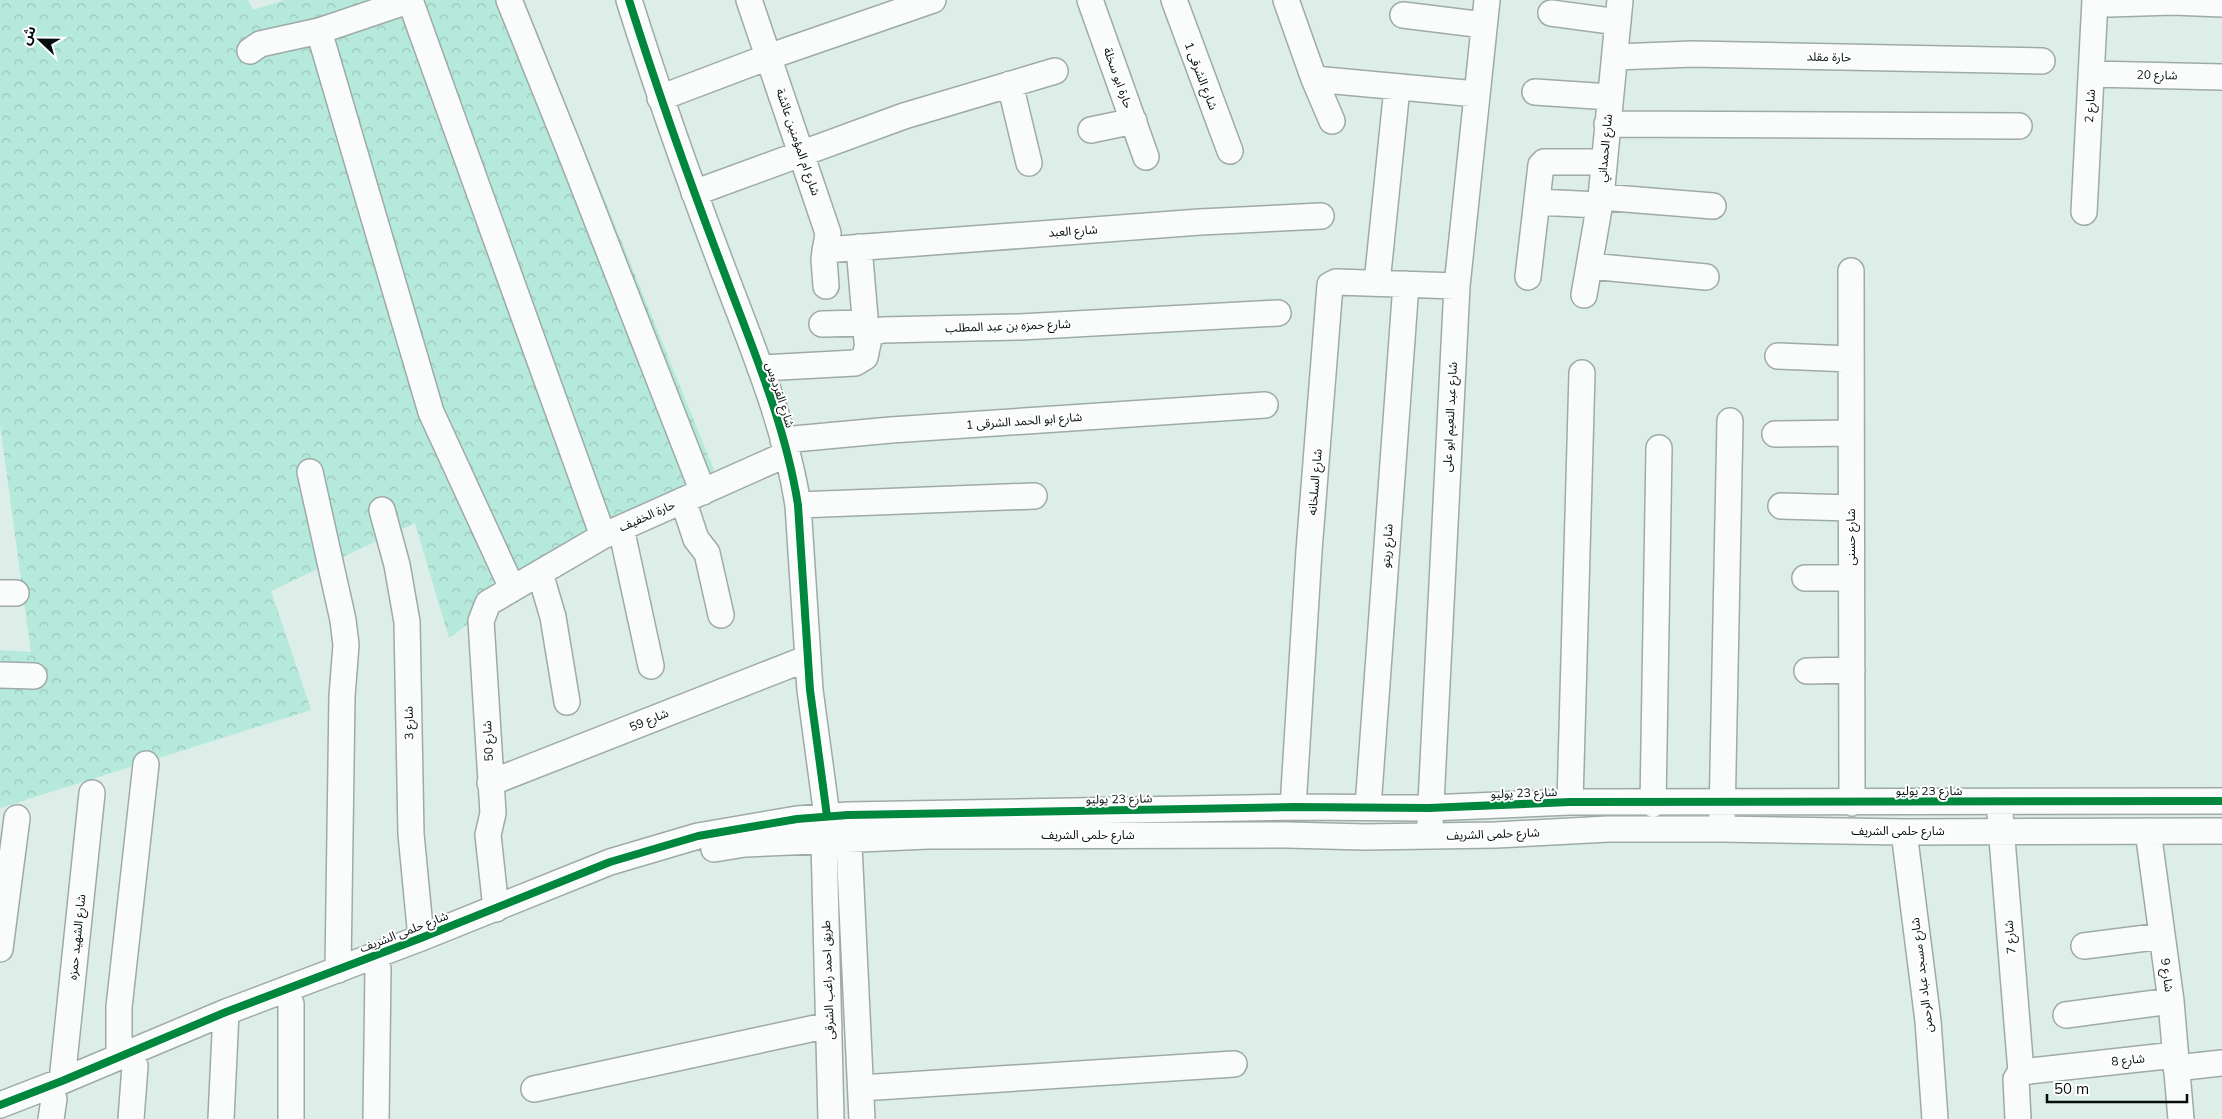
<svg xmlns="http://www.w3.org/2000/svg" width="2222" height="1119" font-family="Mulish,'Noto Sans Arabic',sans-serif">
<defs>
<pattern id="forest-crowns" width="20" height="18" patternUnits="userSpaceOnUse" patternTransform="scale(1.25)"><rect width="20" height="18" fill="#b5e9db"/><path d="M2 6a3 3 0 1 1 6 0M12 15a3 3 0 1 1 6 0" fill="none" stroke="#9ac7bb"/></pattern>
</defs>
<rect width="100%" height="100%" fill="#ddede8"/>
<!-- forest -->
<path fill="url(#forest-crowns)" d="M0,0H248L253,10L284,0H524L718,480L613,520L449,638L415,523L271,591L311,710L0,808V650L31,652L0,425Z"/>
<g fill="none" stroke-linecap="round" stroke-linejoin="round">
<defs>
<path id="minor" d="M410,0L603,536
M509,0L569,149L703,492
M629,0C657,89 688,177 721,264C750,342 785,422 798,505L810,690L827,816
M749,0L828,233L824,259L826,286
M1090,0L1146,157
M1174,0L1230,151
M1286,0L1314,79L1332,121
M1551,13L1618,22
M1403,15L1484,25
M319,31L431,412L512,588
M250,51L260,44L319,31L411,0
M1615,57L1693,54L2042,61
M2092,74L2222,77
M1314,79L1476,94
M1010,84L1029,163
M1535,92L1610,97
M660,98L768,57L933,0
M1607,124L2019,126
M1091,130L1134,121
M694,193L904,116L1055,71
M1601,197L1713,206
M1537,202L1599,205
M2084,212L2095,0L2109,4L2173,2L2222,4
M859,247L867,341
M825,250L1200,222L1321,216
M1590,266L1706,277
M1851,271L1852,803
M1528,277L1541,165L1544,162H1604
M1377,283L1397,88
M1584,295L1601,197L1620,0
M822,324L866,323
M1778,356L1851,359
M760,368L855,363L865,357L870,334L882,330L1020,327L1278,313
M1775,434L1851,433
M783,440L891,430L1265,405
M310,472L343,620L346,645L342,696L338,970
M683,500L696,539L707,553L721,615
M798,505L1034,496
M1781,506L1851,508
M382,510L397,565L407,622L411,834L421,938
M621,528L651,666
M540,573L553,617L567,702
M1805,578H1851
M0,593H16
M1807,671L1852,670
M0,675L34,676
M490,783L808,658
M1570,802L1582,373
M1653,804L1659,448
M1293,807L1309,551L1330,285L1336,282L1457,286
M1368,807L1406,284
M2000,814L2021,1072
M1722,819L1730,421
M1430,823L1457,286L1487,0
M848,824L862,1119
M2148,831L2171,1001L2181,1119
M1904,832L1928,1021L1935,1119
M824,841L831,1119
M714,849L745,844L928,836L1287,835L1365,837L1496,835L1608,829H1722L1904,832L2222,831
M496,909L488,835L493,813L481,621L488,603L603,536L787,454
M2084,946L2162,936
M0,949L17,818
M291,1004V1119
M2066,1015L2171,1001
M119,1056V1007L146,764
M2176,1068L2222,1063
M2021,1072L2175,1055
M62,1081L92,793
M861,1088L1234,1064
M534,1089L829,1025
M0,1105L62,1081L226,1012L421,938L610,862L698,836L797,819L848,815L1293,807L1429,808L1570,802L2222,801
M51,1119L54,1099
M131,1119L135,1066
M221,1119L226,1012
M376,1119L378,969
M2018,1119L2016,1079L2021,1072"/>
</defs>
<!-- minor casing -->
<use href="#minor" stroke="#9eaaa7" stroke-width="28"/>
<!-- minor -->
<use href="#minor" stroke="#fafcfc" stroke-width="25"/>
<defs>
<path id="cycleway" d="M629,0C657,89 688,177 721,264C750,342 785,422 798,505L810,690L827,816
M0,1105L62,1081L226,1012L421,938L610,862L698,836L797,819L848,815L1293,807L1429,808L1570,802L2222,801"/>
</defs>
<!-- cycleway casing -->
<use href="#cycleway" stroke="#fff" stroke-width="11"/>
<!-- cycleway -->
<use href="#cycleway" stroke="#00873e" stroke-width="8"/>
</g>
<g text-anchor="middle" stroke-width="4" stroke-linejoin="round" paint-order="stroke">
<!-- street labels -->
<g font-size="12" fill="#050e0c" stroke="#fff">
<text transform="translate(1829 57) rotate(1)" y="4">حارة مقلد</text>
<text transform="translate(2157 75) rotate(1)" y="4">شارع 20</text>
<text transform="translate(1201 76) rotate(69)" y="4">شارع الشرقى 1</text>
<text transform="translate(1118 78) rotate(70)" y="4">حارة ابو سخلة</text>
<text transform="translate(2090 106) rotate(-87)" y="4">شارع 2</text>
<text transform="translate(798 142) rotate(71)" y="4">شارع ام المؤمنين عائشة</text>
<text transform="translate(1605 148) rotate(-85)" y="4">شارع الحمداني</text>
<text transform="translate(1073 231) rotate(-4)" y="4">شارع العبد</text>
<text transform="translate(1008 326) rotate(-2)" y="4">شارع حمزه بن عبد المطلب</text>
<text transform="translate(780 395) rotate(72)" y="4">شارع الفردوس</text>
<text transform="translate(1450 417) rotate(-87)" y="4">شارع عبد النعيم ابو على</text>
<text transform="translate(1024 421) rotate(-4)" y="4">شارع ابو الحمد الشرقى 1</text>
<text transform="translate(1315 482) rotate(-85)" y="4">شارع السلخانه</text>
<text transform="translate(647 516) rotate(-24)" y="4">حارة الخفيف</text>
<text transform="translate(1851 537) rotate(-90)" y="4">شارع حسنى</text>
<text transform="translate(1387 546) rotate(-86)" y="4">شارع ريتو</text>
<text transform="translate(649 720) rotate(-22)" y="4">شارع 59</text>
<text transform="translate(409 723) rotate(-91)" y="4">شارع 3</text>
<text transform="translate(488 741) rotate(-93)" y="4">شارع 50</text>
<text x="1929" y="795">شارع 23 يوليو</text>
<text transform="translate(1524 793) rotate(-2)" y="4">شارع 23 يوليو</text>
<text transform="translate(1119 799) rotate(-1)" y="4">شارع 23 يوليو</text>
<text x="1898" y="835">شارع حلمى الشريف</text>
<text transform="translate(1493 834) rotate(-2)" y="4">شارع حلمى الشريف</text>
<text x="1088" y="839">شارع حلمى الشريف</text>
<text transform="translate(404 932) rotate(-21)" y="4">شارع حلمى الشريف</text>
<text transform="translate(77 937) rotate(-84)" y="4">شارع الشهيد حمزه</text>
<text transform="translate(2010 937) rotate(-95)" y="4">شارع 7</text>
<text transform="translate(1922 975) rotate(-97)" y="4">شارع مسجد عباد الرحمن</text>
<text transform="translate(2167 975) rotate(83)" y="4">شارع 9</text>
<text transform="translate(828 980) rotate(-92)" y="4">طريق احمد راغب الشرقى</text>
<text transform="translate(2128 1060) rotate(-6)" y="4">شارع 8</text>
</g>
</g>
<!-- north arrow -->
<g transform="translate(40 40) rotate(292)" stroke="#ffffff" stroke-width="4" paint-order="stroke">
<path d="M0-4L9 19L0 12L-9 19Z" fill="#050e0c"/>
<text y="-8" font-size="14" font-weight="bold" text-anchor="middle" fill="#050e0c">ش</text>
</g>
<!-- scale -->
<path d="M2047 1094v8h140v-8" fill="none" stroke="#050e0c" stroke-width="2.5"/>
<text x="2054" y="1094" font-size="15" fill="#050e0c" stroke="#ffffff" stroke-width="4" paint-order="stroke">50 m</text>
</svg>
